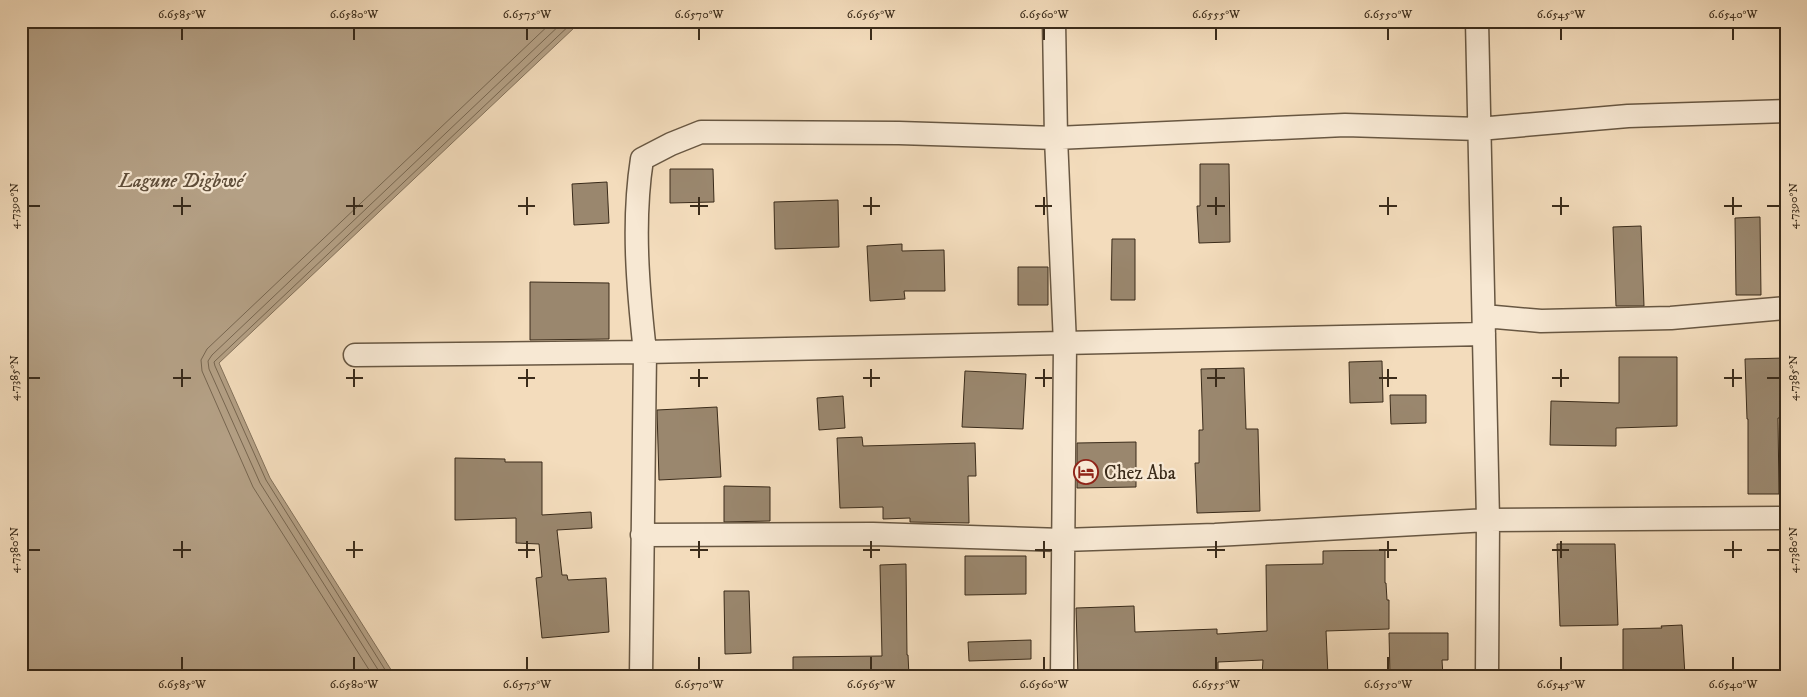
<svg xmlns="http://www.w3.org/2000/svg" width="1807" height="697" font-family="'IM FELL DW Pica',serif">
<rect width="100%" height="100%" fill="#f3dcbc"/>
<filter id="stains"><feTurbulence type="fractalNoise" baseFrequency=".004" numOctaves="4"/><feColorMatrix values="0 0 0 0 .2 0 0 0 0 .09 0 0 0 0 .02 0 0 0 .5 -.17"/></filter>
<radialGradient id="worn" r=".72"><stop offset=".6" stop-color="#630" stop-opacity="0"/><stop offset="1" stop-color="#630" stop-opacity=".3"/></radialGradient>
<!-- water -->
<path fill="#b4a085" stroke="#83715a" d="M21,21H583L575,27L219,363L270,478L395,676H21Z"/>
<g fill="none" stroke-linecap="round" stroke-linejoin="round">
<!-- shore -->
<path stroke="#776650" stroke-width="1" d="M373,676L253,487L202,371L201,360L207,349L553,21
M382,676L260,483L209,369L208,361L212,355L564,21
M389,676L266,480L215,366L214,362L574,21"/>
</g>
<!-- building -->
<path fill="#9a876e" stroke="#3a2b1a" d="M1200,164H1229L1230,242L1199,243L1197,206H1200Z
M670,169H713L714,202L670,203Z
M607,182L609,223L574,225L572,184Z
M838,200L839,247L775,249L774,202Z
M1760,217L1761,295H1736L1735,218Z
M1641,226L1644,306H1616L1613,227Z
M1112,239H1135V300H1111Z
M902,244V251L944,250L945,291H904L905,299L870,301L867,246Z
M1018,267H1048V305H1018Z
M530,282L609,283V339L530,340Z
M1619,357H1677V426L1616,428V446L1550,445L1551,401L1619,403Z
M1786,358V418H1778L1779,494H1748V419H1747L1745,359Z
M1382,361L1383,402L1350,403L1349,362Z
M1244,368L1246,429H1258L1260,511L1197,513L1195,463H1199V430H1203L1201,369Z
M965,371L1026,374L1023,429L962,427Z
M1390,395H1426V423L1391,424Z
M843,396L845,428L819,430L817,398Z
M717,407L721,477L659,480L657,410Z
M862,437L863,446L975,443L976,476H968L969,523L910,522V518L883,519V507L840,508L837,438Z
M1136,442V487L1077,488V443Z
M455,458L505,459V462H542V515L591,512L592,528L557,530L562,575H567L568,580L606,578L609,632L542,638L536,578L542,577L539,544L516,543V518L455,520Z
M724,486L770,487V521L724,522Z
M1557,544H1615L1618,625L1560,626Z
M1385,550V583H1386L1387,600H1389V629L1326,631L1328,676H1262L1263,660L1218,662V675L1078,676L1076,608L1134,606L1135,632L1217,629V634L1267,631L1266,565L1323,564V551Z
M965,556H1026V594L965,595Z
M906,564L907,655H908L909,676H793V657L882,656L880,565Z
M724,591H749L751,653L725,654Z
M1682,625L1685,676H1623V629L1662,628L1661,626Z
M1389,633H1448V660H1442L1443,676H1390Z
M1031,640V659L969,661L968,642Z"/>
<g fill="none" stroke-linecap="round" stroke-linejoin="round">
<defs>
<path id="minor" d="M1054,21L1056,138L1065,344L1062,676
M1477,21L1488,520L1487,676
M1484,316L1541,321L1671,318L1786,308
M355,355L645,352L1484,334
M642,535L873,534L1062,540L1215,535L1488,520L1786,518
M641,676L645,352C638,289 632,223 642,159L671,144L701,132L899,133L1056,138L1345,125L1479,129L1628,116L1786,111"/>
</defs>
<!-- minor casing -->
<use href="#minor" stroke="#685742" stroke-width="25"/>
<!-- minor -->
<use href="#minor" stroke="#f7e8d3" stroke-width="22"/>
</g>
<!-- ticks -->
<path fill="none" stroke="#3a2b1a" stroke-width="2" d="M182,28V40M354,28V40M527,28V40M699,28V40M871,28V40M1044,28V40M1216,28V40M1388,28V40M1561,28V40M1733,28V40M182,197V215M354,197V215M527,197V215M699,197V215M871,197V215M1044,197V215M1216,197V215M1388,197V215M1561,197V215M1733,197V215M28,206H40M173,206H191M346,206H363M518,206H535M690,206H708M863,206H880M1035,206H1052M1207,206H1225M1379,206H1397M1552,206H1569M1724,206H1742M1767,206H1780M182,369V387M354,369V387M527,369V387M699,369V387M871,369V387M1044,369V387M1216,369V387M1388,369V387M1561,369V387M1733,369V387M28,378H40M173,378H191M346,378H363M518,378H535M690,378H708M863,378H880M1035,378H1052M1207,378H1225M1379,378H1397M1552,378H1569M1724,378H1742M1767,378H1780M182,541V558M354,541V558M527,541V558M699,541V558M871,541V558M1044,541V558M1216,541V558M1388,541V558M1561,541V558M1733,541V558M28,550H40M173,550H191M346,550H363M518,550H535M690,550H708M863,550H880M1035,550H1052M1207,550H1225M1379,550H1397M1552,550H1569M1724,550H1742M1767,550H1780M182,657V670M354,657V670M527,657V670M699,657V670M871,657V670M1044,657V670M1216,657V670M1388,657V670M1561,657V670M1733,657V670"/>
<!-- icons -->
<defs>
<symbol id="hotel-ring" viewBox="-11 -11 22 22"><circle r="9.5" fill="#f7e8d3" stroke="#8f2418" stroke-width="1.5"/><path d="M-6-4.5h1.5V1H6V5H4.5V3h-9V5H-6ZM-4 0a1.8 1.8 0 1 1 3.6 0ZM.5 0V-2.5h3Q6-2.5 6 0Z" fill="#8f2418"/></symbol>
</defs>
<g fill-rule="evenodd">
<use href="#hotel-ring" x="1072" y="458" width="28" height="28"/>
</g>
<g text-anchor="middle" stroke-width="4.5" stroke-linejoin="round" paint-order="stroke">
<!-- poi labels -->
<g font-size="19" fill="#3a2b1a" stroke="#f7e8d3" text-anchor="start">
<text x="1104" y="479">Chez Aba</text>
</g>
<!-- water labels -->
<g font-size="20" font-style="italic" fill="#5f4e3a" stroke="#f7e8d3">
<text x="181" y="187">Lagune Digbwé</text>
</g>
</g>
<!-- margin -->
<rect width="1807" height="697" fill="none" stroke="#f3dcbc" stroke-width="55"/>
<rect x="28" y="28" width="1752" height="642" fill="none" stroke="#3a2b1a" stroke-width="2"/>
<g font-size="12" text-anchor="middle" fill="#3a2b1a">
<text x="182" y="18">6.6585°W</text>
<text x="354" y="18">6.6580°W</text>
<text x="527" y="18">6.6575°W</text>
<text x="699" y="18">6.6570°W</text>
<text x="871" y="18">6.6565°W</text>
<text x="1044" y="18">6.6560°W</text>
<text x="1216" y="18">6.6555°W</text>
<text x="1388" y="18">6.6550°W</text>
<text x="1561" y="18">6.6545°W</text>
<text x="1733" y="18">6.6540°W</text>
<text transform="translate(14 206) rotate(-90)" y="4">4.7390°N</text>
<text transform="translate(1793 206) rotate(-90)" y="4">4.7390°N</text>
<text transform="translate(14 378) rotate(-90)" y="4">4.7385°N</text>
<text transform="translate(1793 378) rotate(-90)" y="4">4.7385°N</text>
<text transform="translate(14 550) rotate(-90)" y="4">4.7380°N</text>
<text transform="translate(1793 550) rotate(-90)" y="4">4.7380°N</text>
<text x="182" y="688">6.6585°W</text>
<text x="354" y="688">6.6580°W</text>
<text x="527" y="688">6.6575°W</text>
<text x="699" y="688">6.6570°W</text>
<text x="871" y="688">6.6565°W</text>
<text x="1044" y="688">6.6560°W</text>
<text x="1216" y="688">6.6555°W</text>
<text x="1388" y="688">6.6550°W</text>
<text x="1561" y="688">6.6545°W</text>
<text x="1733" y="688">6.6540°W</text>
</g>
<rect width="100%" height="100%" filter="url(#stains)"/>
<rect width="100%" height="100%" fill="url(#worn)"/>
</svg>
